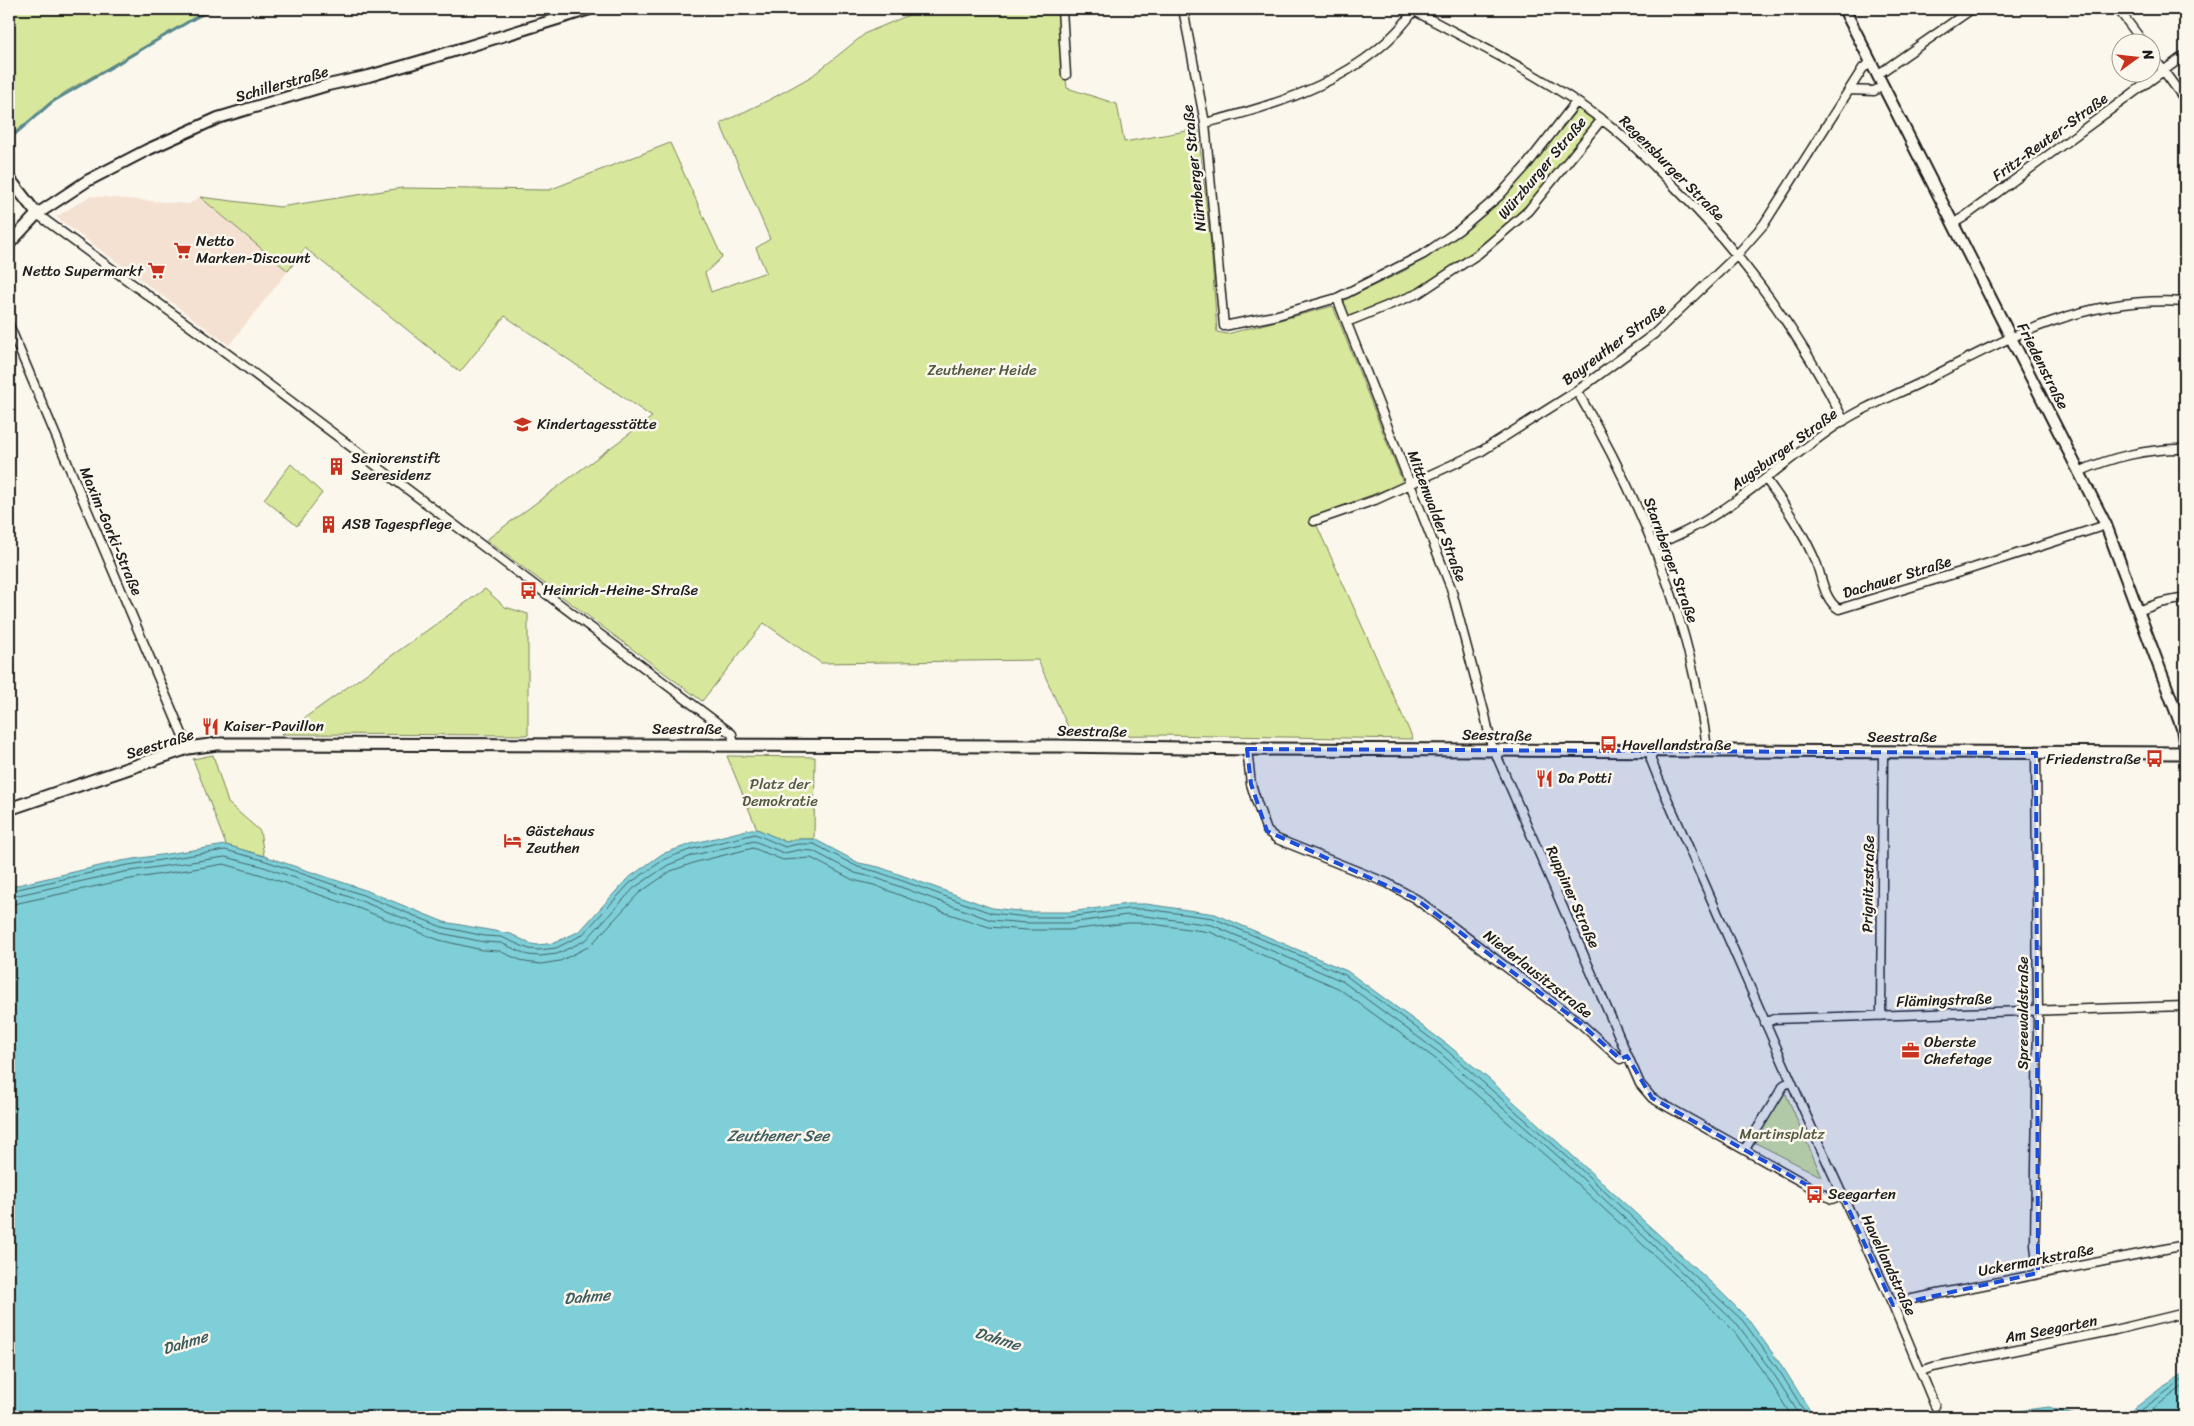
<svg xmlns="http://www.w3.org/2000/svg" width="2194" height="1426" font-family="Sriracha,sans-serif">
<rect width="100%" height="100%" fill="#fbf7ec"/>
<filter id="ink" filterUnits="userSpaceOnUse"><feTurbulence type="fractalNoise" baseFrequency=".02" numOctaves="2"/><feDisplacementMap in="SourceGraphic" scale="10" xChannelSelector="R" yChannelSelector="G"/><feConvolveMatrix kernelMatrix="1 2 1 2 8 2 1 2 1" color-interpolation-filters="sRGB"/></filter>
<g filter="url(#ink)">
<!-- built -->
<path fill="#f4e1d2" d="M90,196L189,204L200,197L288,271L229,345L56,217Z"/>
<!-- green -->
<path fill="#d7e89c" stroke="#7a825c" d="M9,9H218L187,22L65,92L9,137Z
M923,9H1058L1067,88L1117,104L1124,142L1198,129L1211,245L1217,332L1227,334L1333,306L1403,483L1313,517L1413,739L1158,735L1072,736L1038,660L821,663L764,623L702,701L486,540L652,417L505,316L460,372L305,248L288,271L200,197L280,207L402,188L549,190L670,143L722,257L705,273L711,292L766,272L756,248L770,239L723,130L721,123L771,99L812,76L866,33Z
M1578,109L1595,121C1544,189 1494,249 1417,290C1396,301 1372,307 1350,316L1345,309L1344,300L1406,270L1442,246L1498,203Z
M291,464L322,493L297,526L264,499Z
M485,589L505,607L528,614V735L282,734Z
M213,755L228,803L260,831L264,856L226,845L193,759Z
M727,756L815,757L814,839H798L786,842L757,829Z
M1785,1092L1822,1177L1754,1142Z"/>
<!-- water -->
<path fill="#7ecfd8" stroke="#57878d" d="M751,829H757L786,842L798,839H814L859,863L879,867L992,908L1027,912H1070L1127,904H1146L1215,914L1347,971L1448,1045L1491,1081L1718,1289L1747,1318L1784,1369L1814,1417H9V887L121,861L226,845L264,856L365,890L444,922L511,934L531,944L538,945L554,943L580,931L627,879L662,854L691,844Z
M2185,1373V1417H2123L2161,1388Z
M2048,1407L2080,1417H1972Z"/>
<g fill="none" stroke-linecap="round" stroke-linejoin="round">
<!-- shore -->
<path stroke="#436467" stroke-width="1" d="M9,891L122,866L225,850L263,860L363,895L442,927L485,936L501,937L529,949L539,950L556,948L582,935L630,883L665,859L692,849L755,834L785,847L798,844H814L858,867L878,872L991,913L1027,917H1069L1127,909H1146L1213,918L1345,975L1445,1049L1572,1161L1743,1321L1780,1372L1808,1417
M9,897L124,872L225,857L261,866L361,901L440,933L484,942L501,943L528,955L540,956L557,954L586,940L634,888L668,865L694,855L754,841L784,853L799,850L813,851L855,873L876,878L991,920L1026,923H1069L1127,915L1145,916L1212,925L1342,981L1441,1054L1568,1165L1738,1325L1775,1376L1801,1417
M9,905L125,880L224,864L259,874L358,908L439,940L482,950L499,951L525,962L541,964L560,961L590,946L639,893L671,871L696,862L753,848L783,860L811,858L853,880L874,885L943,912L989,927L1026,930H1069L1128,923H1145L1210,932L1338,988L1437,1060L1563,1171L1706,1303L1733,1330L1769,1380L1792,1417
M2004,1417L2048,1412L2063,1417
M2132,1417L2185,1378
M2142,1417L2185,1385"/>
<!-- stream -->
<path stroke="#57878d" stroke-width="3" d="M9,139L52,102L210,9"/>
<defs>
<path id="minor" d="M1062,9L1066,75
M1183,9L1205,123L1224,326L1274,316L1337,298L1424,254L1459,230L1499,196L1526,166L1576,102
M1411,9C1475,44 1542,75 1601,119C1626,137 1649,160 1671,183C1740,252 1800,332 1844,421
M2118,9L2143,42
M2152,55L2185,100
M1877,75L1972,9
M1850,90L1874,91L1883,86
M1205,123C1280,105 1370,76 1415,9
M37,214L236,360L732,734L734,744
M1954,223L1964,217L2185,55
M1337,298L1451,588L1485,715L1491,743L1640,1084L1652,1098L1832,1199L1842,1195
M1347,322L1419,293L1478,254L1528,211L1602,119
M9,325L188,748
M1577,391C1630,482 1673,577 1695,680C1700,703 1705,727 1707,751
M2079,472C2110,457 2151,448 2185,449
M1766,479C1786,507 1804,533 1817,565C1822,579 1825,601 1839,609L1970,569L2106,525
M1314,521L1375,500L1480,452L1577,391L1654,334L1736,256L1764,224L1863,68L1871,63
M1654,545C1725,520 1776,466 1837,425C1861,408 1891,397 1918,384C2005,339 2084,295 2185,302
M2138,611L2160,603L2185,598
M1247,749L1251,784L1257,803L1267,831L1277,839L1387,883L1416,899L1580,1023L1620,1059L1627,1056
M1651,751V760L1659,780L1817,1140L1893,1305L1935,1406
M2036,753L2038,1019L2035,1245L2038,1273
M2185,757V768
M1881,1016L1883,752
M1765,1023L1774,1019L2185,1006
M1745,1149L1784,1085L1791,1081
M1893,1305L1902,1301L1948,1292L2185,1245
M1921,1371L1933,1367L2115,1330L2185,1313"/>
<path id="tertiary" d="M1844,9L2106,525L2182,728L2185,749
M9,178L37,214
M9,244L37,214L87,181L147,150L218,118L328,85L369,76L421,61L590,9"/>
<path id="secondary" d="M9,809L188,748L217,744L1059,746L1247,749L2185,753"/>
</defs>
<!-- minor casing -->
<use href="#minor" stroke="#1c1c1c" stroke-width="11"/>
<!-- tertiary casing -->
<use href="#tertiary" stroke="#1c1c1c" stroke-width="14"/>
<!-- secondary casing -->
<use href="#secondary" stroke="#1c1c1c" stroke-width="15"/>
<!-- minor -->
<use href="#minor" stroke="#fbf7ec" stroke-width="8"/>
<!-- tertiary -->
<use href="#tertiary" stroke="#fbf7ec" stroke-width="10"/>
<!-- secondary -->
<use href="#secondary" stroke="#fbf7ec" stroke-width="11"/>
</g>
</g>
<!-- marked area -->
<path fill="#1d4ed8" fill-opacity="0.2" stroke="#1d4ed8" stroke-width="4" stroke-dasharray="10 6" stroke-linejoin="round" d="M1247,749L2036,753L2038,1273L1893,1305L1842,1195L1832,1199L1652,1098L1627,1056L1620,1059L1580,1023L1416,899L1267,831L1251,784Z"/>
<!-- icons -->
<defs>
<symbol id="supermarket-bare" viewBox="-9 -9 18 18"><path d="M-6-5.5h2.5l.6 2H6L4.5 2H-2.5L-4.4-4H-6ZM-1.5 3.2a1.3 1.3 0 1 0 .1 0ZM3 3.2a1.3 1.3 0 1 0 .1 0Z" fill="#c8321e" stroke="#fbf7ec" stroke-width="2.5" paint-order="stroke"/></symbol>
<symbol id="school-bare" viewBox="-9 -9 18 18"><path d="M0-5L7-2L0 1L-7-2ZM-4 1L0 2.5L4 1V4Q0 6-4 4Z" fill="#c8321e" stroke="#fbf7ec" stroke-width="2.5" paint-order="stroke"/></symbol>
<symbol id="building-bare" viewBox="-9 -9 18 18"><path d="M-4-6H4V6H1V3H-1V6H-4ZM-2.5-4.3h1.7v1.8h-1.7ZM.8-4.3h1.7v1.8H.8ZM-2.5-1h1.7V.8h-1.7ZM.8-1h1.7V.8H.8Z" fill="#c8321e" stroke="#fbf7ec" stroke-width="2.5" paint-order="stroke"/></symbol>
<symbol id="bus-bare" viewBox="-9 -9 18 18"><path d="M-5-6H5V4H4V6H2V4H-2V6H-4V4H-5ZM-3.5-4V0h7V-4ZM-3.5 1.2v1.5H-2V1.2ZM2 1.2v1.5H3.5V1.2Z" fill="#c8321e" stroke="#fbf7ec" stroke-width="2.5" paint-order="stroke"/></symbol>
<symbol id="restaurant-bare" viewBox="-9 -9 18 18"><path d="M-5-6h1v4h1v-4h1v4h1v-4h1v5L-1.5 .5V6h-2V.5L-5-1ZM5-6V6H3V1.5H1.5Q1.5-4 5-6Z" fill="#c8321e" stroke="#fbf7ec" stroke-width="2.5" paint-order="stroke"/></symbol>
<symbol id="hotel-bare" viewBox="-9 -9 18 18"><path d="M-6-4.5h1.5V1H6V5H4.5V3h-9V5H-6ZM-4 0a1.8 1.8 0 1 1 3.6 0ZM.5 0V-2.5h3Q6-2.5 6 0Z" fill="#c8321e" stroke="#fbf7ec" stroke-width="2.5" paint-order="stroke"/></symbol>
<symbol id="office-bare" viewBox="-9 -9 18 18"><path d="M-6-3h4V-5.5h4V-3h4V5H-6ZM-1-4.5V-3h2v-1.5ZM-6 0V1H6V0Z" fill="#c8321e" stroke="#fbf7ec" stroke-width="2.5" paint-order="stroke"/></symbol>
</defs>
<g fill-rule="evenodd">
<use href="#supermarket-bare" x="170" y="238" width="25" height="25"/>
<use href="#supermarket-bare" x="144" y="258" width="25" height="25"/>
<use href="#school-bare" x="510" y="412" width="25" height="25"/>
<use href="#building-bare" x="324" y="454" width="25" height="25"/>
<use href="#building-bare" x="316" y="512" width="25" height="25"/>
<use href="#bus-bare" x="516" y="578" width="25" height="25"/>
<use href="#restaurant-bare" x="198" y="714" width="25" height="25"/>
<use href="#bus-bare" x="1596" y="732" width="25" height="25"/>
<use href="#bus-bare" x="2142" y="746" width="25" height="25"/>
<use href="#restaurant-bare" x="1532" y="766" width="25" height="25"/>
<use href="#hotel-bare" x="500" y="828" width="25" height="25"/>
<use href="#office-bare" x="1898" y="1038" width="25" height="25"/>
<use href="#bus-bare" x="1802" y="1182" width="25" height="25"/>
</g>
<g text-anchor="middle" stroke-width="5" stroke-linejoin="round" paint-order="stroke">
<!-- street labels -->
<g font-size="15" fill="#1c1c1c" stroke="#fbf7ec">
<text transform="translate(282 84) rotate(-16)" y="5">Schillerstraße</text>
<text transform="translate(2050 137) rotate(-36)" y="5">Fritz-Reuter-Straße</text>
<text transform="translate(1194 168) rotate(-96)" y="5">Nürnberger Straße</text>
<text transform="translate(1542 168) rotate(-50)" y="5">Würzburger Straße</text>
<text transform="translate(1672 168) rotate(45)" y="5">Regensburger Straße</text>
<text transform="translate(1614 344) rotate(-37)" y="5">Bayreuther Straße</text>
<text transform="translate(2043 366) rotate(63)" y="5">Friedenstraße</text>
<text transform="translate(1784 449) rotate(-36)" y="5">Augsburger Straße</text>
<text transform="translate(1437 516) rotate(69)" y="5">Mittenwalder Straße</text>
<text transform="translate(111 531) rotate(67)" y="5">Maxim-Gorki-Straße</text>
<text transform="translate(1671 560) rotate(70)" y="5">Starnberger Straße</text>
<text transform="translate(1897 577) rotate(-17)" y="5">Dachauer Straße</text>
<text x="687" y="734">Seestraße</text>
<text transform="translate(1092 731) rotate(1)" y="5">Seestraße</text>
<text transform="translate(1497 735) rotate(1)" y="5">Seestraße</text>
<text x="1902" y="742">Seestraße</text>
<text transform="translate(160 744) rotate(-17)" y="5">Seestraße</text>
<text transform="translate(1868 884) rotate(-89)" y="5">Prignitzstraße</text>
<text transform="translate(1573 897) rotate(66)" y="5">Ruppiner Straße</text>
<text transform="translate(1538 974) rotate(38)" y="5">Niederlausitzstraße</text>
<text transform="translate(1944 1000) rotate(-2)" y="5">Flämingstraße</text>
<text transform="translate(2023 1013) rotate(-90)" y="5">Spreewaldstraße</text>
<text transform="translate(2036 1260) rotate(-11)" y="5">Uckermarkstraße</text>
<text transform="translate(1889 1265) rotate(65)" y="5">Havellandstraße</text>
<text transform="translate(2051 1329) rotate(-11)" y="5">Am Seegarten</text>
</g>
<!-- poi labels -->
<g font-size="15" fill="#1c1c1c" stroke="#fbf7ec" text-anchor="start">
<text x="196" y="246">Netto<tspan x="196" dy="17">Marken-Discount</tspan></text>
<text x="143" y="276" text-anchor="end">Netto Supermarkt</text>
<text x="537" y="429">Kindertagesstätte</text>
<text x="351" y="463">Seniorenstift<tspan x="351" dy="17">Seeresidenz</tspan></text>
<text x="342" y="529">ASB Tagespflege</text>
<text x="543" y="595">Heinrich-Heine-Straße</text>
<text x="224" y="731">Kaiser-Pavillon</text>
<text x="1622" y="750">Havellandstraße</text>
<text x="2141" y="764" text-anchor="end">Friedenstraße</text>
<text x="1558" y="783">Da Potti</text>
<text x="526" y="836">Gästehaus<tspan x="526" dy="17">Zeuthen</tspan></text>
<text x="1924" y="1047">Oberste<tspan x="1924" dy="17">Chefetage</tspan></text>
<text x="1828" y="1199">Seegarten</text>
</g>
<!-- park labels -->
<g font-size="15" fill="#545942" stroke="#fbf7ec">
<text x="982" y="375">Zeuthener Heide</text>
<text x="780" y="789">Platz der<tspan x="780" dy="17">Demokratie</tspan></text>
<text x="1782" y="1139">Martinsplatz</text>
</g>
<!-- water labels -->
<g font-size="16" font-style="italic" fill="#3e5b5e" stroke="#fbf7ec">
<text x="778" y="1141">Zeuthener See</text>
<text transform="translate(587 1296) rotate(-5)" y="6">Dahme</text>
<text transform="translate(998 1338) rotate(17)" y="6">Dahme</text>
<text transform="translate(185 1342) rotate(-17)" y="6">Dahme</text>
</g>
</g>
<!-- margin -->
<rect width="2194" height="1426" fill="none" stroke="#fbf7ec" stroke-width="30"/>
<rect x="15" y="15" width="2164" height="1396" fill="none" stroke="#1c1c1c" stroke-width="2" filter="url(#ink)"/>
<!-- north arrow -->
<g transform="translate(2136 58) rotate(75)"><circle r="24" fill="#fbf7ec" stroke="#a29f99"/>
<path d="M0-4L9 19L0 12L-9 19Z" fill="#c8321e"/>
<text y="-8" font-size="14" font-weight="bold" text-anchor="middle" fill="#1c1c1c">N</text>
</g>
</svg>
